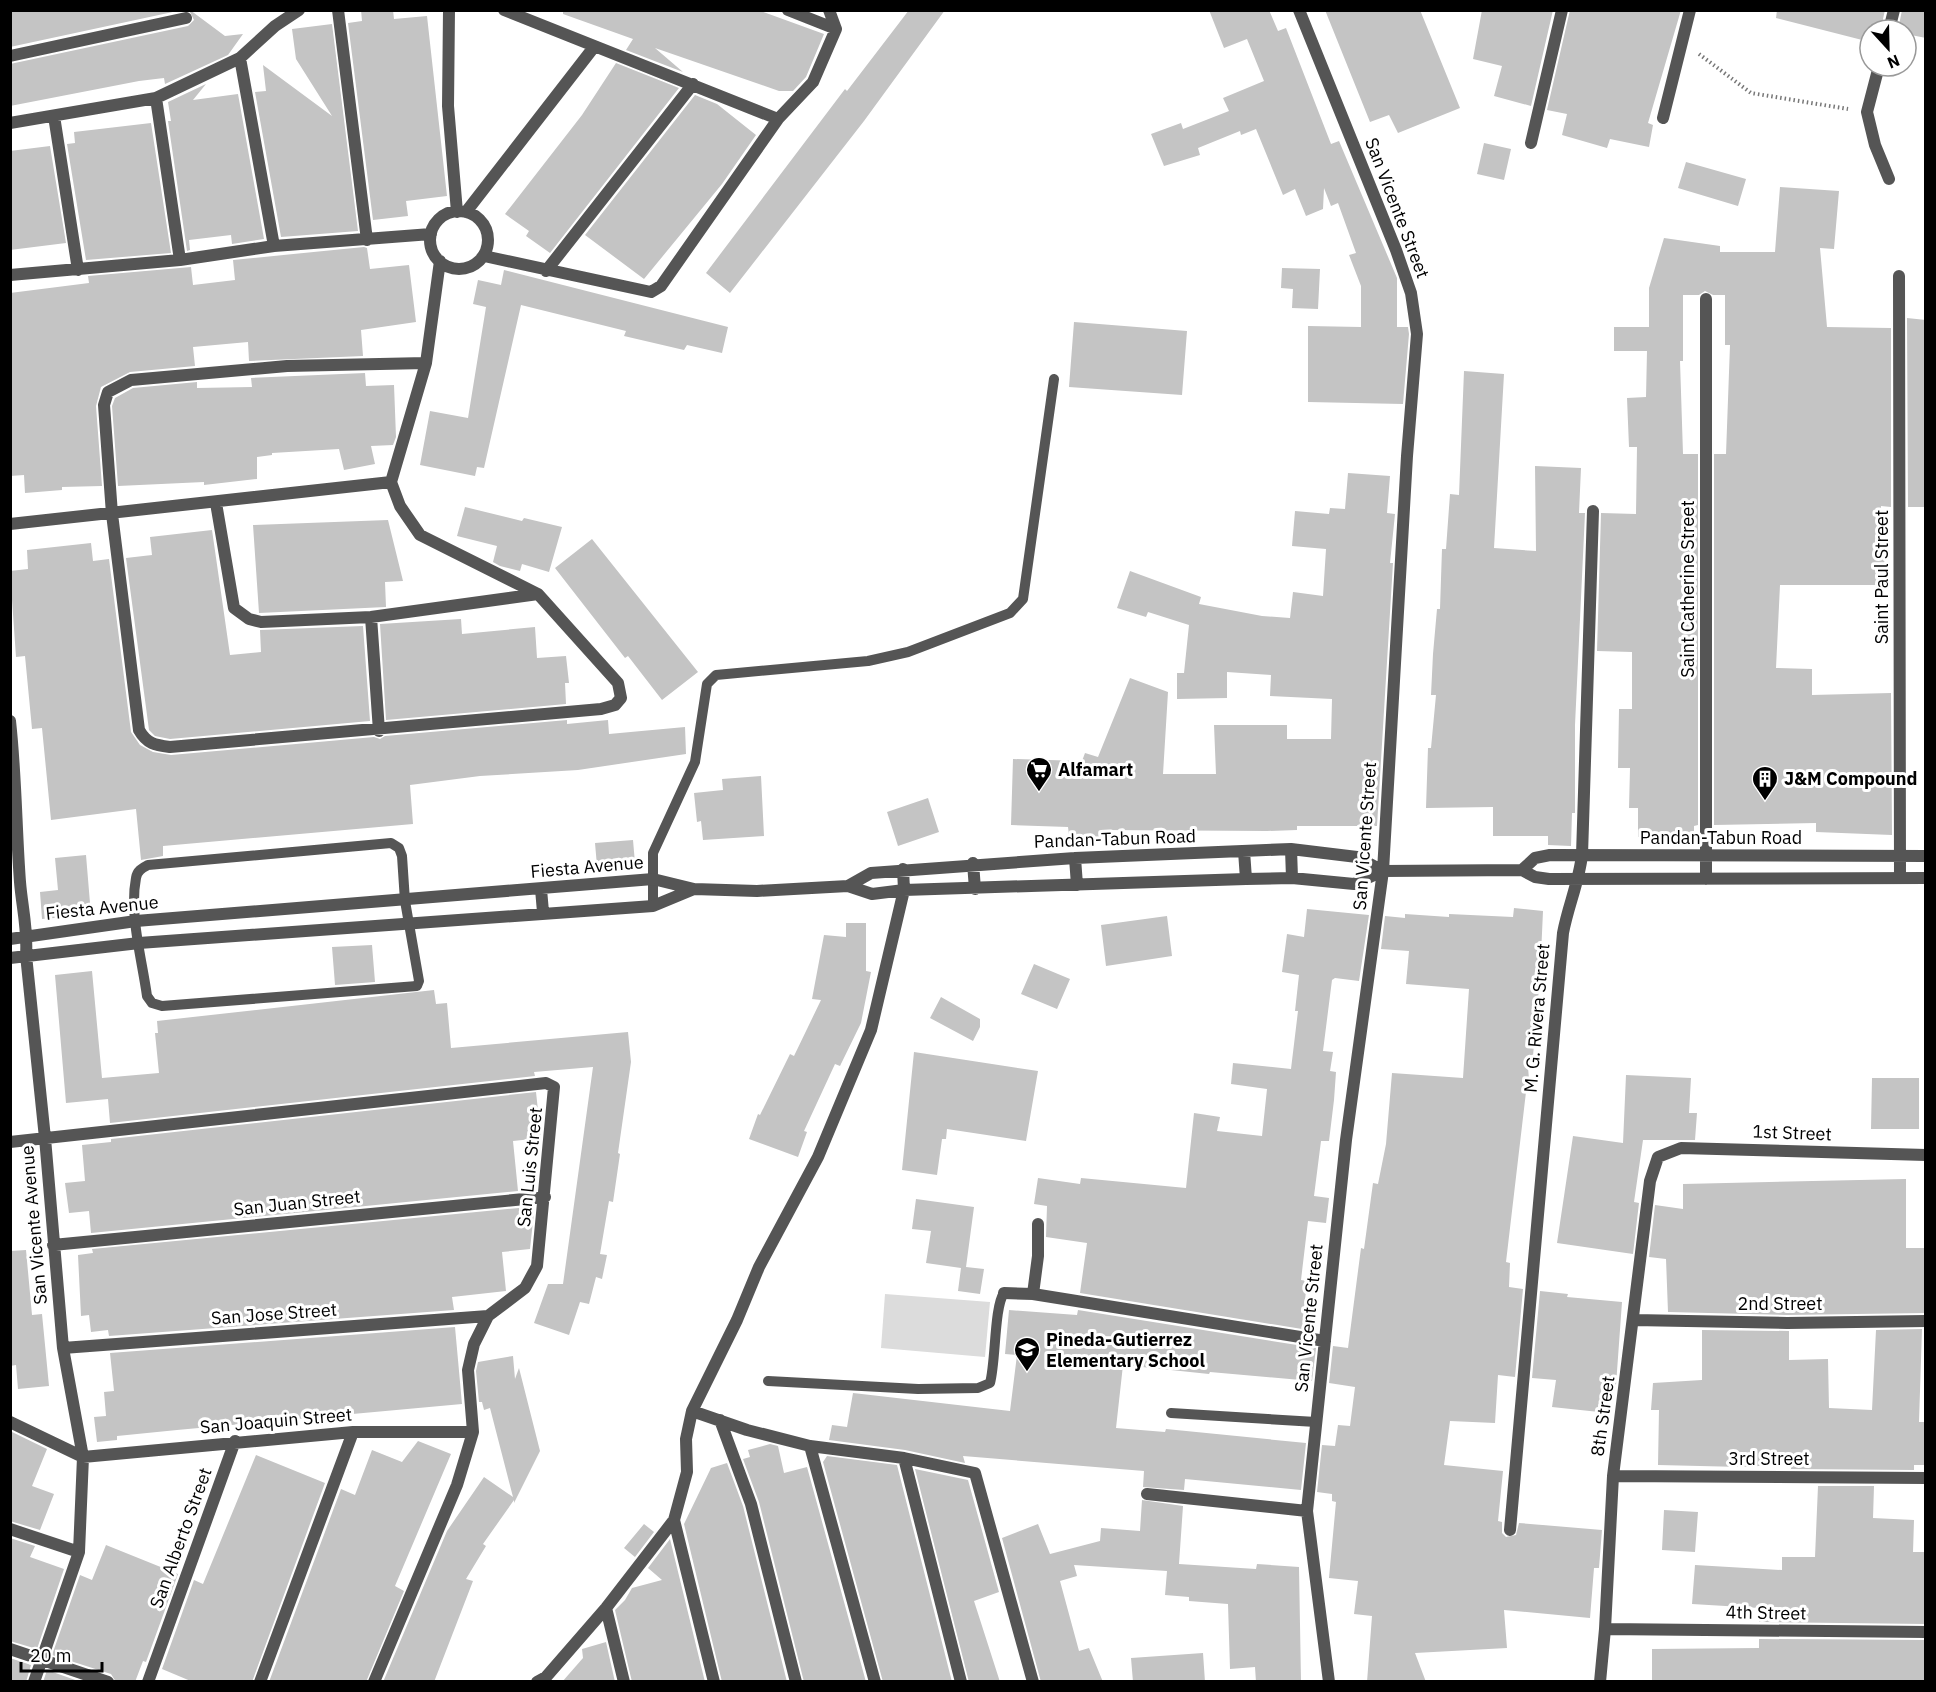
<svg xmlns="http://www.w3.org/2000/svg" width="1936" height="1692" font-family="'IBM Plex Sans',sans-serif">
<rect width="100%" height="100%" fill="#fff"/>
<!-- green -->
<path fill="#dcdcdc" d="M885,1294L990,1302L985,1357L881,1348Z"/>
<!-- building -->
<path fill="#c4c4c4" d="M10,10H182L10,47Z
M189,10H190L225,36L243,34L228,55L165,84L164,78L139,81L10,106V64L188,26L194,20Z
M361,10H393L394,19L427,16L447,196L406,201L408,216L373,220L348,23L362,21Z
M563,10H758L824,34L806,77L793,91H779L655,48L683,72L626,50L633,39L563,14Z
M909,10H945L864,121L730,293L706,273L845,89L847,91Z
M1209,10H1269L1278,31L1286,28L1331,144L1339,141L1397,278V327H1408L1409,334L1403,404L1308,402V326L1361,327V286L1349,255L1356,253L1338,203L1331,206L1324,188L1323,209L1306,216L1295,189L1283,195L1256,129L1241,135L1240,131L1198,148L1200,155L1164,166L1151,134L1181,123L1183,129L1229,111L1223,98L1264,81L1247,39L1224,48Z
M1325,10H1420L1460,108L1398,133L1389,115L1370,122Z
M1482,10H1553L1531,106L1494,96L1502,66L1473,59Z
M1570,10H1681L1648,123L1653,125L1649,147L1610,139L1607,148L1562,135L1567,114L1547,110Z
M1777,10H1885L1881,28L1870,25V42L1776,18Z
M1902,10H1926V38L1906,34V30H1898Z
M332,24L358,231L281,237L255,92L266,91L263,65L332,116L296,59L292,29Z
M616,63L679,88L550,253L526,236L529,231L505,214L582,115Z
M206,84L193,100L238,94L264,239L232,244L231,235L189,240L190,250L187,251L168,121H171L168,102Z
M695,95L717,104L756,135L722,184L644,279L585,235Z
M151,123L171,253L86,260L67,144L75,143L74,132Z
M1484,143L1511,149L1504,180L1477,174Z
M50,146L66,243L10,250V151Z
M1686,162L1746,179L1738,206L1678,188Z
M1780,187L1839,191L1834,249L1820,248L1827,327L1891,328V507L1881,506V556H1885V585H1780L1776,668L1812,669V695L1891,693L1892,835L1816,832V823L1714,825V454H1726L1730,345H1725V295H1713L1705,291L1699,295H1683V361H1680L1683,454H1698V825L1694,826V836L1638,837V808H1629L1630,768H1618L1619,709H1632V652L1597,651L1601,513L1636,514L1637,447H1629L1627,398L1646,397L1647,351H1614V327H1649V288L1664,238L1720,246V252H1775Z
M364,247L367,248L370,269L409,265L416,322L361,330L363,356L249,361L248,342L193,347L195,366L130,372L101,387L96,406L102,486L62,487V490L25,493L24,475L10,476V293L89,283L88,276L191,267L193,285L235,280L233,260Z
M1282,268L1320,269L1318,309L1292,308L1293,289L1281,288Z
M504,270L728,327L722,353L687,345L684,350L624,336L626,331L521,305L484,468L477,467L475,476L420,465L430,411L468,418L486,307L473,304L478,280L501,285Z
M1907,318L1926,320V507H1908Z
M1074,322L1187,331L1182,395L1069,387Z
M1464,371L1504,374L1494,548L1536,551L1535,466L1581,468L1579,513H1585L1575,725V813H1572L1571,846L1548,845V836H1493V807L1426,808L1428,748H1431L1436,695H1431L1433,654L1437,609H1440L1442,549H1446L1450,494L1459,495Z
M365,373L366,386L394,385L396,437L393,445L371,446L375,464L344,470L339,449L272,453V455L257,457V479L204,485V482L118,486L112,406L115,398L133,388L197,382V388L252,387L251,378Z
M1348,473L1390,476L1387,513L1395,514L1390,563H1393L1377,826H1297V830L1267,831L1103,830L1104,838L1069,835L1068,827L1011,825L1013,759L1082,761L1085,753L1098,757L1130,678L1168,692L1163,774H1216L1214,725H1287V739H1331L1332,699L1270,696L1271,675L1227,672V698L1177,699V673H1184L1189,625L1148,612L1146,617L1117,608L1130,571L1201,597L1199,604L1262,616L1290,618L1293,592L1323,596L1326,549L1292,546L1295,511L1329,514L1330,508L1345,509Z
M465,507L522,521L524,518L562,527L549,572L522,564L520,571L500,566L493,562L497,546L457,536Z
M388,520L403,581L385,582L386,607L259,613L253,525Z
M212,530L230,655L261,652L260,630L363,626L370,721L170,739L155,736L149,730L126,558L152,555L150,537Z
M592,539L698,672L662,700L628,656L625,658L555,568Z
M91,543L93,561L109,559L131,732L140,745L153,752L171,755L374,737L380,739L385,736L567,720V724L608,720L609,734L685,727L686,754L578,770L480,776L410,785L413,824L163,846V856L141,860L136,809L51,820L42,728L32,729L25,656L16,657L10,571L28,569L27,550Z
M461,619L462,634L535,627L537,658L566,656L569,683H565L566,704L386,720L380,624Z
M761,776L764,836L703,840L701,821L697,822L694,793L723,790L722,779Z
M928,798L939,832L898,846L887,812Z
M633,840L635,863L597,866L595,843Z
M86,855L91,915L42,919L40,892L58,890L55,858Z
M1514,908L1543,911L1540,977L1532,1067H1528L1530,1092H1526L1506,1262L1510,1263L1509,1287L1523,1289L1515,1377L1498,1375L1495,1423L1450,1421L1444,1465L1503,1471L1498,1521L1502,1522V1533L1506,1537L1516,1535L1519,1523L1602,1530L1599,1568H1594L1590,1618L1504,1610L1507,1648L1415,1653L1426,1682H1367L1372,1616L1354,1614L1358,1581L1329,1578L1336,1502L1332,1501V1494L1317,1492L1322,1445L1335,1446L1338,1425L1350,1426L1355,1387L1329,1383L1333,1346L1348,1348L1361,1248L1364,1249L1373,1183L1378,1184L1386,1144L1392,1073L1463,1078L1469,989L1406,984L1409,951L1381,949L1385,916L1405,918V914L1449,917V914L1513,917Z
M1307,909L1369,915L1359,981L1335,978L1332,980L1323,1051L1333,1052L1330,1071L1336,1072L1334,1100L1329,1141H1321L1314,1196L1329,1198L1326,1223L1308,1221L1301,1280L1307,1281L1302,1329L1080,1293L1087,1243L1046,1237L1047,1206L1034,1204L1038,1178L1080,1184L1081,1178L1186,1188L1194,1113L1220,1117L1217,1131L1262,1136L1267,1089L1231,1084L1233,1063L1291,1069L1298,1011H1295L1299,975L1282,972L1287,934L1304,937Z
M1167,916L1172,956L1106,966L1101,925Z
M846,923H866V971L871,972L861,1023L840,1066L835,1064L804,1131L807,1132L798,1157L749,1139L758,1114L760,1115L790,1054L794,1056L821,1000L812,999L824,935L846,937Z
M372,945L375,982L335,985L332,947Z
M1034,964L1070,979L1057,1009L1021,994Z
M92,971L102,1078L159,1073L155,1033H158L157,1021L434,990L436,1004L447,1003L451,1048L628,1032L631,1062L618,1153L620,1154L613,1202L609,1201L600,1254L607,1255L602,1279L596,1277L589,1304L580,1302L569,1335L534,1323L548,1284H563L593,1067L534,1072L535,1076L110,1123L108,1099L66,1103L55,975Z
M941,997L980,1019V1027L973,1041L930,1018Z
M914,1052L1038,1071L1026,1141L947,1129L946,1139H942L937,1175L902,1170Z
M1626,1075L1691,1078L1689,1113H1697L1695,1140H1643L1634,1202L1639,1203L1633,1254L1557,1243L1573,1136L1623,1143Z
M1872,1078H1919V1129H1871Z
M536,1092L541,1138L513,1141L518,1191L91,1233L89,1211L69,1213L65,1183L85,1181L82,1145L111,1142V1139Z
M1906,1179V1248H1926V1313L1787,1315L1668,1312L1666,1259L1649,1257L1655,1205L1683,1209V1184Z
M916,1199L974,1207L966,1267L984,1269L980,1294L958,1291L961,1268L926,1263L931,1231L912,1229Z
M519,1208L520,1213L534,1212L530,1249L502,1252L506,1291L452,1297L454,1310L109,1336L108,1330L91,1332L89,1315L81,1316L78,1255L93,1253L92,1249Z
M26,1250L32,1315L42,1314L49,1386L18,1389L16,1365L10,1366V1251Z
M1540,1291L1568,1294L1567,1297L1622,1302L1616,1385L1602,1384L1599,1412L1552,1407L1556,1380L1532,1378Z
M1009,1310L1077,1315L1078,1310L1316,1348L1312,1381L1210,1372L1209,1374L1123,1365L1116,1428L1165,1432L1166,1429L1306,1443L1301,1490L1185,1479L1184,1490L1143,1487L1144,1471L963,1456L965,1463L905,1450L829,1440L832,1425L847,1427L853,1393L1010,1411L1017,1355L1005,1354Z
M455,1327L462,1404L177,1430L117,1436V1440L97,1442L94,1417L106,1416L104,1392L114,1391L110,1353Z
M1922,1329L1919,1422H1926V1465H1914V1470L1791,1469V1464L1742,1467L1658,1465L1659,1410H1651L1653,1383L1702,1380V1330L1789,1331V1360L1828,1359L1829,1408L1872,1410L1876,1330Z
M513,1356L515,1379L519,1368L540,1451L514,1503V1500L483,1544L486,1546L466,1579L473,1581L434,1682H383L447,1531L484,1477L513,1497L490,1408L484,1410L482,1402H479L476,1371L478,1362Z
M10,1431L47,1449L32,1486L54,1494L40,1530L10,1521Z
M418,1441L451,1454L395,1586L404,1591L366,1682H269L341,1489L355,1495L372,1450L402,1462Z
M770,1444L778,1446L784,1473L807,1467L866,1682H804L759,1502L743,1459L750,1457L748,1450Z
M256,1455L325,1483L252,1682H193L162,1669L194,1580L203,1584Z
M827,1456L897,1465L952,1682H883L823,1462Z
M727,1463L743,1506L787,1682H722L684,1524L711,1468Z
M915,1469L968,1480L999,1592L974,1601L1000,1682H969Z
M1818,1486H1874L1873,1518L1914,1520L1913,1552H1926L1925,1624L1759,1622V1608L1692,1604L1695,1565L1782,1570V1557H1815Z
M1142,1500L1183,1506L1179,1564L1256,1569L1257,1564L1299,1567L1301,1682H1256L1255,1667L1230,1669L1228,1604L1189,1601V1597L1165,1595L1167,1571L1074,1565L1077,1576L1060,1581L1079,1651L1089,1648L1103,1682H1041L1002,1538L1038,1524L1050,1554L1100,1541L1101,1528L1140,1531Z
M1664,1510L1698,1512L1695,1552L1662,1550Z
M644,1524L654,1532L635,1557L624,1548Z
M10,1538L35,1546L30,1557L64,1569L37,1649L10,1641Z
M670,1539L705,1682H632L615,1610L625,1600L632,1588L662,1580L648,1568Z
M106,1545L178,1574L146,1662L143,1661L135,1682H116L111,1674L52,1655L80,1575L92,1580Z
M1759,1639L1925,1640L1926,1682H1652V1649L1759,1648Z
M606,1642L615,1682H562L583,1658L582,1649Z
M1203,1653L1205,1682H1133L1131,1658Z
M10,1658L31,1665L26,1682H10Z
M47,1670L81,1682H43Z"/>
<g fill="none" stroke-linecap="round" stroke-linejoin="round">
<!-- path -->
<path stroke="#777" stroke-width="4" stroke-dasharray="1.5 3" stroke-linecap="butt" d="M1699,54L1751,93L1848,109"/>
<!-- lane -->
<path stroke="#555" stroke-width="10" d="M391,843L399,848L402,856L405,901L419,981L417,986L162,1006L152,1003L147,996C142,959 129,915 136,878C137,871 142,868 148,865Z
M653,906V853L695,762L707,684L716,675L868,661L908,652L1010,613L1023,599L1054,379
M768,1381L918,1389L978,1388L990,1383C996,1361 994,1307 1004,1293
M1171,1413L1316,1422"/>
<!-- street -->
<path stroke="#555" stroke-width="12" d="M338,10L367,240
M449,10L448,106L457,212
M504,10L778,119
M788,10L836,29
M1299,10L1396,250L1411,293L1417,334L1407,456L1383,871L1346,1140L1307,1511L1329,1682
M1889,30L1894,10
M10,56L186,18
M1879,66L1867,112L1875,145L1889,179
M156,98L180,260
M54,116L78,270
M1663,118L1690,10
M10,123L156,98L240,58
M1531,143L1562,10
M430 240a29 29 0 1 1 58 0a29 29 0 1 1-58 0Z
M466,212L594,47
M274,246L240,58L275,26L299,10
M484,256L651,292L661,286L778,119L813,82L836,29L829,10
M546,271L693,84
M10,275L180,260L274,246L431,234
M1899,276L1900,878
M426,363L287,366L131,380L108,392L104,405L112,514L139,730C147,744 155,745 170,747L601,709L615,705L621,698L618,683L538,594L420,535L400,506L391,482L426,363L440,261
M216,503L234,608L249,619L261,622L371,617L538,594
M10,524L391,482
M371,617L379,731
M10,721C16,775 16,828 20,882C22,907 28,930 26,955L45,1138L63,1348L83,1457L79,1552L34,1682
M1291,849L1292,878
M1244,851L1246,879
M1075,858L1077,885
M973,863L975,889
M1522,870L1535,858L1550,855L1926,856
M1706,879V299
M848,886L872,894L904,890L1246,879L1292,878L1354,884L1383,871L1522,870L1535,877L1549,879L1926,878
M541,889L543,912
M10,939L136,921L653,879L694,889L757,891L848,886L871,873L1075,858L1291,849L1357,857L1383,871
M10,958L139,943L653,906L694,889
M10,1142L546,1083L554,1087L537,1266L525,1288L488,1316L474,1344L468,1370L473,1432L457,1485L374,1682
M53,1245L545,1197
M1004,1293L1033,1294L1325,1341
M1033,1294L1038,1256V1224
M1634,1320L1787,1323L1926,1321
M63,1348L488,1316
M692,1411L747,1430L810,1446L904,1458L975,1473L1033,1682
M720,1420L751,1504L796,1682
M10,1422L83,1457L353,1432H473
M810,1446L875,1682
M904,1458L961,1682
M1613,1476L1926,1478
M1147,1494L1307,1511
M674,1520L714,1682
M10,1529L79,1552
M1510,1530L1563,933C1568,906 1579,882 1582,855L1593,511
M606,1608L624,1682
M1605,1629L1926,1632
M10,1649L108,1682
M148,1682L235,1441
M260,1682L353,1432
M537,1682L546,1677L606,1608L674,1520L687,1472L686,1439L692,1411L737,1320L759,1267L818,1157L871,1030L904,890L903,869
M1600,1682L1605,1629L1613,1476L1650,1181L1658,1157L1681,1148L1926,1155"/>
</g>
<!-- icons -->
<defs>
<symbol id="supermarket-pin" viewBox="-11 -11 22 30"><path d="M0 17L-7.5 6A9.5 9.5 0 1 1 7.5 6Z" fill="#000" stroke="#fff"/><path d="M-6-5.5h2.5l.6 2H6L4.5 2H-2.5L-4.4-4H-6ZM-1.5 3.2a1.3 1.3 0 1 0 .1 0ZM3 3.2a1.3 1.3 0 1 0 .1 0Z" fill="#fff"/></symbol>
<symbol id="building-pin" viewBox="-11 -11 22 30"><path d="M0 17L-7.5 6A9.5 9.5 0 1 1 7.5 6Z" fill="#000" stroke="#fff"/><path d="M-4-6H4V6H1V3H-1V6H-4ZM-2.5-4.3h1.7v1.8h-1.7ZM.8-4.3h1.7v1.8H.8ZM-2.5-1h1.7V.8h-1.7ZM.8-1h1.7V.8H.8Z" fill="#fff"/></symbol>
<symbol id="school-pin" viewBox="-11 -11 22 30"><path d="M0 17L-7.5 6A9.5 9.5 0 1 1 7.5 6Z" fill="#000" stroke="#fff"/><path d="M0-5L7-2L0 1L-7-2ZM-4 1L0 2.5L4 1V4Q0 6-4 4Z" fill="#fff"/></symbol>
</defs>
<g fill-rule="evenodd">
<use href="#supermarket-pin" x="1024" y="755" width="30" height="40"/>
<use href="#building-pin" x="1750" y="764" width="30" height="40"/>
<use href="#school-pin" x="1012" y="1335" width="30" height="40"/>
</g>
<g text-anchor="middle" stroke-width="6" stroke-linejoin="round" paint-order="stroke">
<!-- street labels -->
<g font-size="18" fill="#000" stroke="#fff">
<text transform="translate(1397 208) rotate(69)" y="6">San Vicente Street</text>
<text transform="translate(1882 577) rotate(-90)" y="6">Saint Paul Street</text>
<text transform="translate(1688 589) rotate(-90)" y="6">Saint Catherine Street</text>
<text transform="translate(1365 836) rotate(-86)" y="6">San Vicente Street</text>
<text x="1721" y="844">Pandan-Tabun Road</text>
<text transform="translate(1115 839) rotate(-2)" y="6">Pandan-Tabun Road</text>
<text transform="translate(587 867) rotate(-5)" y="6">Fiesta Avenue</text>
<text transform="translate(102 908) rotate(-6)" y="6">Fiesta Avenue</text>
<text transform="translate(1537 1018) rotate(-85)" y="6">M. G. Rivera Street</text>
<text transform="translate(1792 1133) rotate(2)" y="6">1st Street</text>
<text transform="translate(530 1167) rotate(-84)" y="6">San Luis Street</text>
<text transform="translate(297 1203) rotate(-6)" y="6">San Juan Street</text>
<text transform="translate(34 1225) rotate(-95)" y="6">San Vicente Avenue</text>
<text x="1780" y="1310">2nd Street</text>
<text transform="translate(274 1314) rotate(-4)" y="6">San Jose Street</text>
<text transform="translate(1309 1318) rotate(-84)" y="6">San Vicente Street</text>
<text transform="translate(1603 1416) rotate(-82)" y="6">8th Street</text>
<text transform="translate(276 1421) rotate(-5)" y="6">San Joaquin Street</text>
<text x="1769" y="1465">3rd Street</text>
<text transform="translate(181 1538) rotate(-70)" y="6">San Alberto Street</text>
<text transform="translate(1766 1613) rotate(1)" y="6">4th Street</text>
</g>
<!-- poi labels -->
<g font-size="18" font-weight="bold" fill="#000" stroke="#fff" text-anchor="start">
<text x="1058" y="776">Alfamart</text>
<text x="1784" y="785">J&amp;M Compound</text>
<text x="1046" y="1346">Pineda-Gutierrez<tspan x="1046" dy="21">Elementary School</tspan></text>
</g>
</g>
<!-- border -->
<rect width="1936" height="1692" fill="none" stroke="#000000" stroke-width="24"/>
<!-- north arrow -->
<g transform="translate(1888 48) rotate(158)"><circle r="28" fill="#ffffff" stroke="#999999" stroke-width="1.5"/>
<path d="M0-4.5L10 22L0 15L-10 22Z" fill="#000000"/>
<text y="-9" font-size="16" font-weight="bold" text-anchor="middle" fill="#000000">N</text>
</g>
<!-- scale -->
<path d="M21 1662v9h81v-9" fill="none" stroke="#000000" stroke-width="3"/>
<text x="30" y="1662" font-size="18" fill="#000000" stroke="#ffffff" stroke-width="4.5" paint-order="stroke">20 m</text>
</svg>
